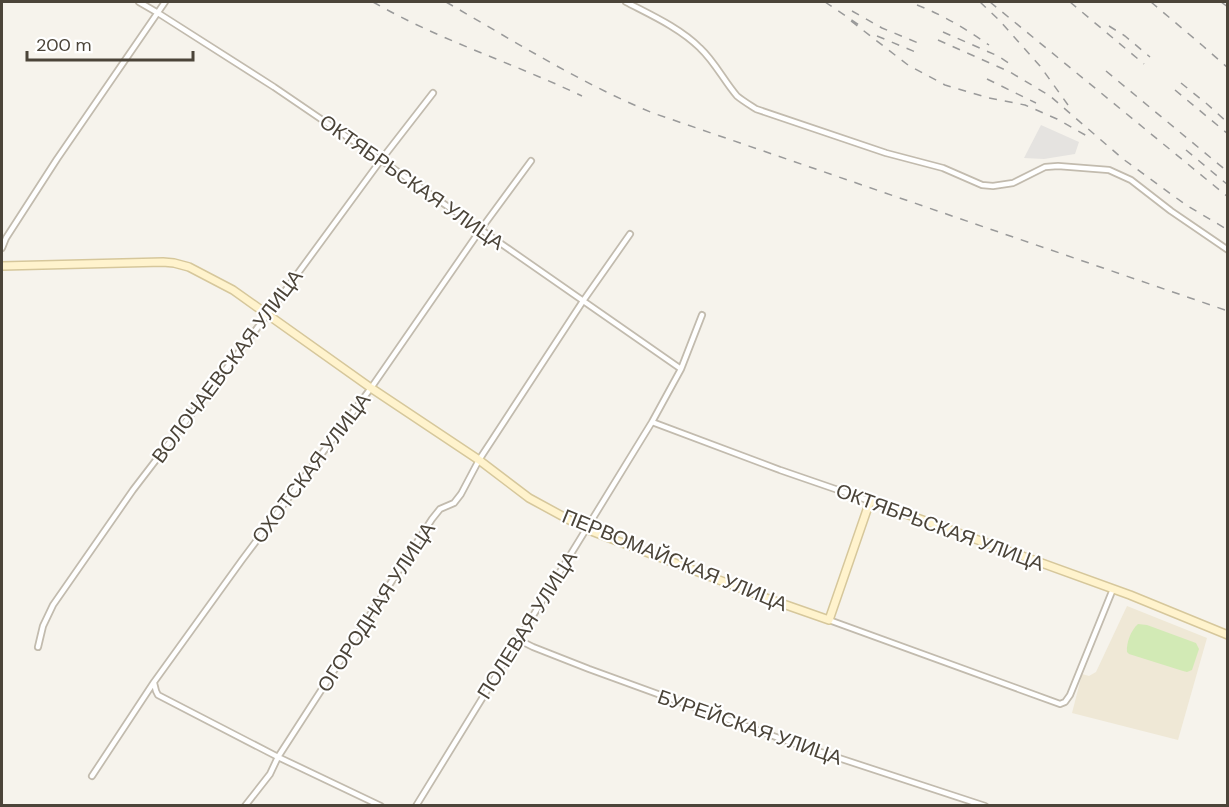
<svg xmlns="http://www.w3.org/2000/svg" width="1229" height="807" font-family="'DM Sans',sans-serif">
<rect width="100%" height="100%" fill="#f6f3ec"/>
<!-- education -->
<path fill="#efe8d6" d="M1127,606L1207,638L1178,740L1072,713L1082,674L1089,676L1096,672Z"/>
<!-- green -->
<path fill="#d2eab5" d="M1138,624L1147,625L1196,643L1199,649L1192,670L1187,672L1183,671L1129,654L1127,652C1126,643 1131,630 1138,624Z"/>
<!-- parking -->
<path fill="#e5e3e0" d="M1041,125L1079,142L1075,154L1044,159L1024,158Z"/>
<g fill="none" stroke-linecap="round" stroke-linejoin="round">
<defs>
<path id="street" d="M139,2L158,13L274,87L381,160L681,369
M626,2C651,15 680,28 700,48C715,62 724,81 737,96C743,101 750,105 756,109L886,153L943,168L982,185L993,186L1013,183L1045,167L1058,166L1109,170L1131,180L1171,211L1228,250
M2,248L6,238L57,159L165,2
M652,422L780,470L870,501
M829,620L1060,704L1065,702L1070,695L1113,589
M519,640L533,647L589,669L787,741L985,806
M38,647L43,626L53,605L133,490L268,314L381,160L433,93
M154,683L156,691L158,695L278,757L381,806
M92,776L154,682L242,560L371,388L481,229L531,161
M245,806L270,774L278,757L432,519L440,509L454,503L461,494L479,460L583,301L630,234
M416,806L652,422L681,369L702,315"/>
<path id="secondary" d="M2,266L163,262L174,263L189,267L233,290L371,388L479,460L529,498L586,529L766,598L829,620L870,501L1130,595L1228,635"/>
</defs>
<!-- street casing -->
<use href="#street" stroke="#c2bbae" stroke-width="8"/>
<!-- secondary casing -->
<use href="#secondary" stroke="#d6c79b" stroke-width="10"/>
<!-- street -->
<use href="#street" stroke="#fff" stroke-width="4.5"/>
<!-- secondary -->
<use href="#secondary" stroke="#fff3cd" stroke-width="7"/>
<!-- rail -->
<path stroke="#9a9a9a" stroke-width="1.5" stroke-dasharray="8 8" stroke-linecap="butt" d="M373,2C439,40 513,63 582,96
M446,2C514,41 580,83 653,113L1228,311
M825,2L859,25
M980,2L999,20L1040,66L1068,105
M990,2L1228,197
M1070,2L1144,64
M1151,2L1203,46L1228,68
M1221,2L1228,7
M917,5C943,15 966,29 989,45
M852,11L882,28L923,45
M851,21L908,65L945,85L989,98L1025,105L1057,119L1087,136
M1109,26L1125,36L1150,57
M943,32L998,56L1013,66
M877,36L918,53
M938,40L1010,72L1050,96L1123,159L1186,205L1228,230
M1106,71L1228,172
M987,79L1036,103
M1181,83L1207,104L1228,123
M1175,90L1228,134
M1186,150L1228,185"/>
</g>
<g text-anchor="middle" stroke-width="4.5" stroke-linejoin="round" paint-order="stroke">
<!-- street labels -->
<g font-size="20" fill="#4b4439" stroke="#fff">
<text transform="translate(412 182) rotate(35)" y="7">ОКТЯБРЬСКАЯ УЛИЦА</text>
<text transform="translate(227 366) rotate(-53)" y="7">ВОЛОЧАЕВСКАЯ УЛИЦА</text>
<text transform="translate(311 468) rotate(-53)" y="7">ОХОТСКАЯ УЛИЦА</text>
<text transform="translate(940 527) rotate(20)" y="7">ОКТЯБРЬСКАЯ УЛИЦА</text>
<text transform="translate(675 560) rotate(22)" y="7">ПЕРВОМАЙСКАЯ УЛИЦА</text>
<text transform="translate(376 607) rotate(-57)" y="7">ОГОРОДНАЯ УЛИЦА</text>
<text transform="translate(527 625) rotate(-58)" y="7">ПОЛЕВАЯ УЛИЦА</text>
<text transform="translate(750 727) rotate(19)" y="7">БУРЕЙСКАЯ УЛИЦА</text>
</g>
</g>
<!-- border -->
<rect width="1229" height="807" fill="none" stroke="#4b4439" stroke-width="6"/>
<!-- scale -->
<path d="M27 51v9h166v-9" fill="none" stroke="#4b4439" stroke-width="3"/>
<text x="36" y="51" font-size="18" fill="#4b4439" stroke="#ffffff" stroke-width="4.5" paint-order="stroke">200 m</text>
</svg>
